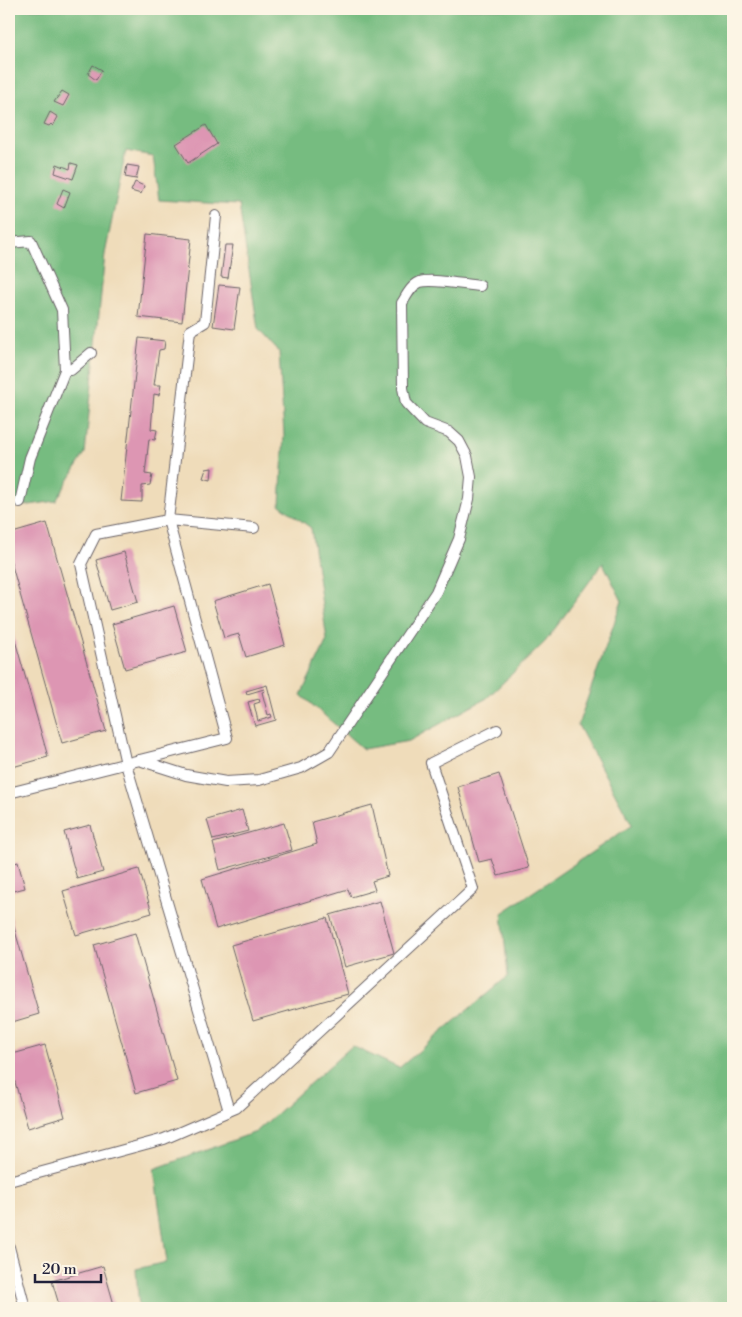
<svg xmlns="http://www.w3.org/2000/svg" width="742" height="1317" font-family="'Libre Bodoni',serif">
<rect width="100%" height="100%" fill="#fcf5e5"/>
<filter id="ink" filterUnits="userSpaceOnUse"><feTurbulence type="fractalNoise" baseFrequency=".02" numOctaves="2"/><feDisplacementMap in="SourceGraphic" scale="10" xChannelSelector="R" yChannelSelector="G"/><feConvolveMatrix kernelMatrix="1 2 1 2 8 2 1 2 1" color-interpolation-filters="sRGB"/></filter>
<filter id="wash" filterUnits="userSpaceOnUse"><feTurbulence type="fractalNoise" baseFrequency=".0096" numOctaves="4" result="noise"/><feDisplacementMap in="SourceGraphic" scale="20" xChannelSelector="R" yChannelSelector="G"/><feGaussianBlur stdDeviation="1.12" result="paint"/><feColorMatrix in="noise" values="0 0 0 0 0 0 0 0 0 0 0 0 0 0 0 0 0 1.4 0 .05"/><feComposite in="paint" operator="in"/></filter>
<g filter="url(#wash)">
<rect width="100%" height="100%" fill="#efdcba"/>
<!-- forest -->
<path fill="#76bc80" stroke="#4c6f5e" d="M9,9H733V1308H139L136,1269L167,1262L154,1169L256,1132L352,1046L399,1068L508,976L502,913L632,825L578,725L622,601L603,563L545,642L487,698L409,741L363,749L301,695L327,640L311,528L280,505L284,435L279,352L258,329L239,205L159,200L153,156L126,151L105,254L85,453L56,501L9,508Z"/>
<g id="blocks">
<!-- building -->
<path fill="#dd96b3" d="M93,65L102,70L96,80L88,74Z
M62,91L69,95L63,106L54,102Z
M50,112L58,117L53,126L51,124L49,126L44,124Z
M206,125L217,144L188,163L176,144Z
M71,163L78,165L73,179L55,173L57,164L70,169Z
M127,165L139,167L136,179L125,177Z
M135,182L144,186L141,194L131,191Z
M63,189L70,192L64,208L57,204Z
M147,234L191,239L182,322L138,317Z
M225,245H233L228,278L221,277Z
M219,285L240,287L234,329L213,326Z
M139,338L165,341L164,349L159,350L154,385H161L159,395L154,394L151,429L157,430L155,440L149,439L145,474L152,475L150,485L142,486V502L121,501Z
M212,468L211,480L203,478L206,469Z
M47,523L106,731L62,743L9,555V534Z
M124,552L138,602L110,610L96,560Z
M268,584L285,645L246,657L239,634L224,638L213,601Z
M174,606L187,652L125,669L112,624Z
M9,619L48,757L9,768Z
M267,685L276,720L255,726L248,702L259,699L260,702L254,704L258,721L272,717L271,714L268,715L262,692L265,691L264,689L247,694L246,691Z
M499,774L529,868L498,876L492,859L479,862L458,787Z
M372,805L388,876L372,881L375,890L351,897L348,889L216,929L202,879L317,844L312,822Z
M242,810L248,831L213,840L207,820Z
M284,823L292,850L220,870L213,843Z
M90,825L103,872L77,879L64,832Z
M18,862L25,888L9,892V865Z
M139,869L152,913L76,935L63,891Z
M380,901L394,953L345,967L330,915Z
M9,910L39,1014L9,1023Z
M327,918L348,994L253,1021L231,945Z
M135,933L177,1081L136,1093L94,945Z
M45,1045L65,1117L28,1128L9,1061V1055Z
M103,1266L115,1308H60L52,1281Z"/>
</g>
</g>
<g filter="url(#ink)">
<use href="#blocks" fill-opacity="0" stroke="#6a6367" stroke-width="1"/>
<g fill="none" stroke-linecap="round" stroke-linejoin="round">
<defs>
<path id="service" d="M9,243L31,241L62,310L65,370L30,458L20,502
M65,370H71L91,353
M139,760L186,775L226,782L259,780L301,768L329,752L436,592L459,539L469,499L471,477L467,456L459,441L449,432L425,423L406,403L403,388L402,303C407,295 411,286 420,282C432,278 466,285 480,286
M9,793L227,738L168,520L190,331L205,322L216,216
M229,1111L126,764L81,564L96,534L168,520L254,528
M9,1181L164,1139L236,1108L473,889L431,763L497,730
M9,1247L25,1308"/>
</defs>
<!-- service casing -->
<use href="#service" stroke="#6a6367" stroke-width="12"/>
<!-- service -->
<use href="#service" stroke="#fff" stroke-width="10"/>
</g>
</g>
<!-- margin -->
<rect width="742" height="1317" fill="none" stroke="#fcf5e5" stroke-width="30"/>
<!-- scale -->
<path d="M35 1274v8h66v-8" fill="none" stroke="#22223b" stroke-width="2.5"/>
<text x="42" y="1274" font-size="15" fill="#22223b" stroke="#fcf5e5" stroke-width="4" paint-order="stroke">20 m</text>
</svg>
